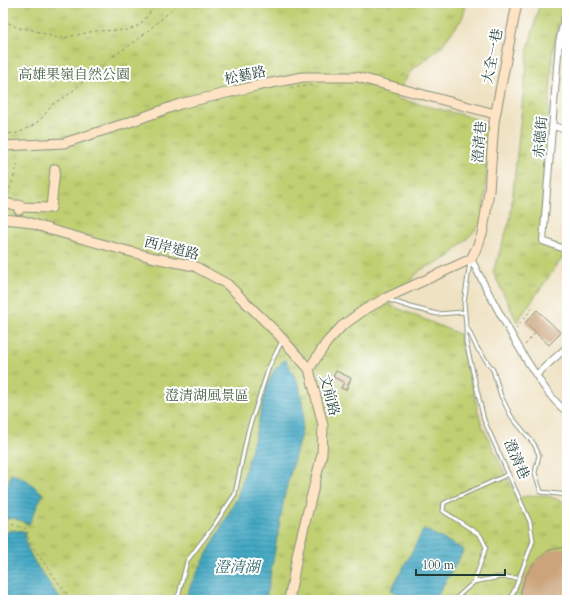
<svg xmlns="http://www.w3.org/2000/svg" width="570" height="603" font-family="Cardo,'Noto Serif TC',serif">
<defs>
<pattern id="grass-tufts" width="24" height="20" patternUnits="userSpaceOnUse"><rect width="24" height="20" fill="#c0cf71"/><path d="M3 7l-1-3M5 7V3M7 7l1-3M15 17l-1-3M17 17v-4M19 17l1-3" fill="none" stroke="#9ba95e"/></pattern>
<pattern id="water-rules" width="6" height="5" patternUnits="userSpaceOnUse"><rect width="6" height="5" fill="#44a9c4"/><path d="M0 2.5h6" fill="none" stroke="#388ba0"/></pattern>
</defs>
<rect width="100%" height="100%" fill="#fff"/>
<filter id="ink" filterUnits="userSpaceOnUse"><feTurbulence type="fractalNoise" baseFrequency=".025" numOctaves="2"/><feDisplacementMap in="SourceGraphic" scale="8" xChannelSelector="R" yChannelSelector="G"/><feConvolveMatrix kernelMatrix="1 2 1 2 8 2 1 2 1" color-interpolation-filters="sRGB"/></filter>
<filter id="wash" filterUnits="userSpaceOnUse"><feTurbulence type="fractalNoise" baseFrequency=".012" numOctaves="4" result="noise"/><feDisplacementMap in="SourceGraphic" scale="16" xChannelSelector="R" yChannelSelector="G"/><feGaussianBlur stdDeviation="0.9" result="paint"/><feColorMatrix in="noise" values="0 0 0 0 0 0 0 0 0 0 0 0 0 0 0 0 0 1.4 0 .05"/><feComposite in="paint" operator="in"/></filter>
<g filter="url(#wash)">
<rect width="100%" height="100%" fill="#efe2c3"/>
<!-- grass -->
<path fill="url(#grass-tufts)" stroke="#708652" d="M3,3H467L462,19L440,48L410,72L395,98L470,117L490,125L483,222L449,257L420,270L390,305L459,334L481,423L517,498C538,494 547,493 567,504V600H3Z
M540,3H564L553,49L540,242L567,251L517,322L493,272L510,220L528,49Z"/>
<!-- water -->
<path fill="url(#water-rules)" stroke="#32737c" d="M285,359L299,385L304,412L302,430L285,493L266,600H185L191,584L237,498L254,440L267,386L274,370Z
M11,473L28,481L43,494L29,524L13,518L3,520V504Z
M424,529L464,550L435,600H411L391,590Z
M11,530L24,531L27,547L35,563L61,600H3V535Z"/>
<g id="blocks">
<!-- building -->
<path fill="#cba47b" d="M537,310L561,333L549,345L525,323Z
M336,371L351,378L346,390L341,388L344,382L333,377Z
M567,547V600H521V590L526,575L535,562L549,550Z"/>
</g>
</g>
<g filter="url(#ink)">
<use href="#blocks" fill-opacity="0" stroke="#87907c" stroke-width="1"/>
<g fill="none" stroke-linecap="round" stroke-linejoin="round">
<defs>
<path id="lane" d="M470,262L464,303L466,325L477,348L493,370L501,396L511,416L534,444L539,455L535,473L541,492L567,495
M389,300L414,308L437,314L465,312
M466,325V342L484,420L530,522L533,541L514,591L509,600
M474,582L486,547L480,535L443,511L444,503L509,474
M174,600L179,594L187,561L213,527L235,494L248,431L269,367L282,341
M454,600L474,582L500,577L518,578"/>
<path id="street" d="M567,9L559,42L543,241L567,250
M559,42L567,44
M553,126L567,130
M471,259C489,294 507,328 527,361C539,379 550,399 567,412
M536,375L567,347"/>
<path id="secondary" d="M3,146L64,143L127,123L180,104L256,86L303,77H357L495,114
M3,202L14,205H19V210
M19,207L51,208L55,169
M3,219L24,221L55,231L116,248L155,258L194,266L227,284L277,333L309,369L323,425L322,454L298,551L289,600
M309,369L327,342L342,326L364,310L386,298L471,259L478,245L483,231L489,191L494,122L517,3"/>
</defs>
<!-- lane casing -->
<use href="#lane" stroke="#87907c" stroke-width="5"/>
<!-- street casing -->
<use href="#street" stroke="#87907c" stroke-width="8"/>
<!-- secondary casing -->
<use href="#secondary" stroke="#87907c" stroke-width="11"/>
<!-- path -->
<path stroke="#87907c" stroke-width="1" stroke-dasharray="3 3" stroke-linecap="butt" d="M3,20L18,28L29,29L58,38H64L94,31L128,30L140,25L157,3
M291,88L313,85
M3,134L18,133L32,126L41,119L53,104L68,95L112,57L136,41L167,14L178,3
M8,195L18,164
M516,329L533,307
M525,345L535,333
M3,529L8,523L27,529L29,542L71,600"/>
<!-- lane -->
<use href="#lane" stroke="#fff" stroke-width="3"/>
<!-- street -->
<use href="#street" stroke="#fff" stroke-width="6"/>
<!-- secondary -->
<use href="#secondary" stroke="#fee4c5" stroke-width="9"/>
</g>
</g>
<g text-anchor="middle" stroke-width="4" stroke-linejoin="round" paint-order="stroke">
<!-- street labels -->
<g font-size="14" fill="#1f3d34" stroke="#fff">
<text transform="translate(492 56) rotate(-79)" y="5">大全一巷</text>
<text transform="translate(245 75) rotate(-12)" y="5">松藝路</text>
<text transform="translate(540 137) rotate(-85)" y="5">赤德街</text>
<text transform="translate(479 142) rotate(-85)" y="5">澄清巷</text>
<text transform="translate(172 248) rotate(14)" y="5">西岸道路</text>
<text transform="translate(330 395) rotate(76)" y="5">文前路</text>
<text transform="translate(517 459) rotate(66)" y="5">澄清巷</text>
</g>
<!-- park labels -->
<g font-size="14" fill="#476243" stroke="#fff">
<text x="74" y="79">高雄果嶺自然公園</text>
<text x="207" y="400">澄清湖風景區</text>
</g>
<!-- water labels -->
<g font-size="15" font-style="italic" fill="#2c6366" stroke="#fff">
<text x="237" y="572">澄清湖</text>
</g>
</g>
<!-- margin -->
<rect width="570" height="603" fill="none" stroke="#fff" stroke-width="16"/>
<!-- scale -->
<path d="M416 569v6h89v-6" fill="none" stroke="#1f3d34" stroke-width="2"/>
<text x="422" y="569" font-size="12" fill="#1f3d34" stroke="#ffffff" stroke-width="3" paint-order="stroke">100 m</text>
</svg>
